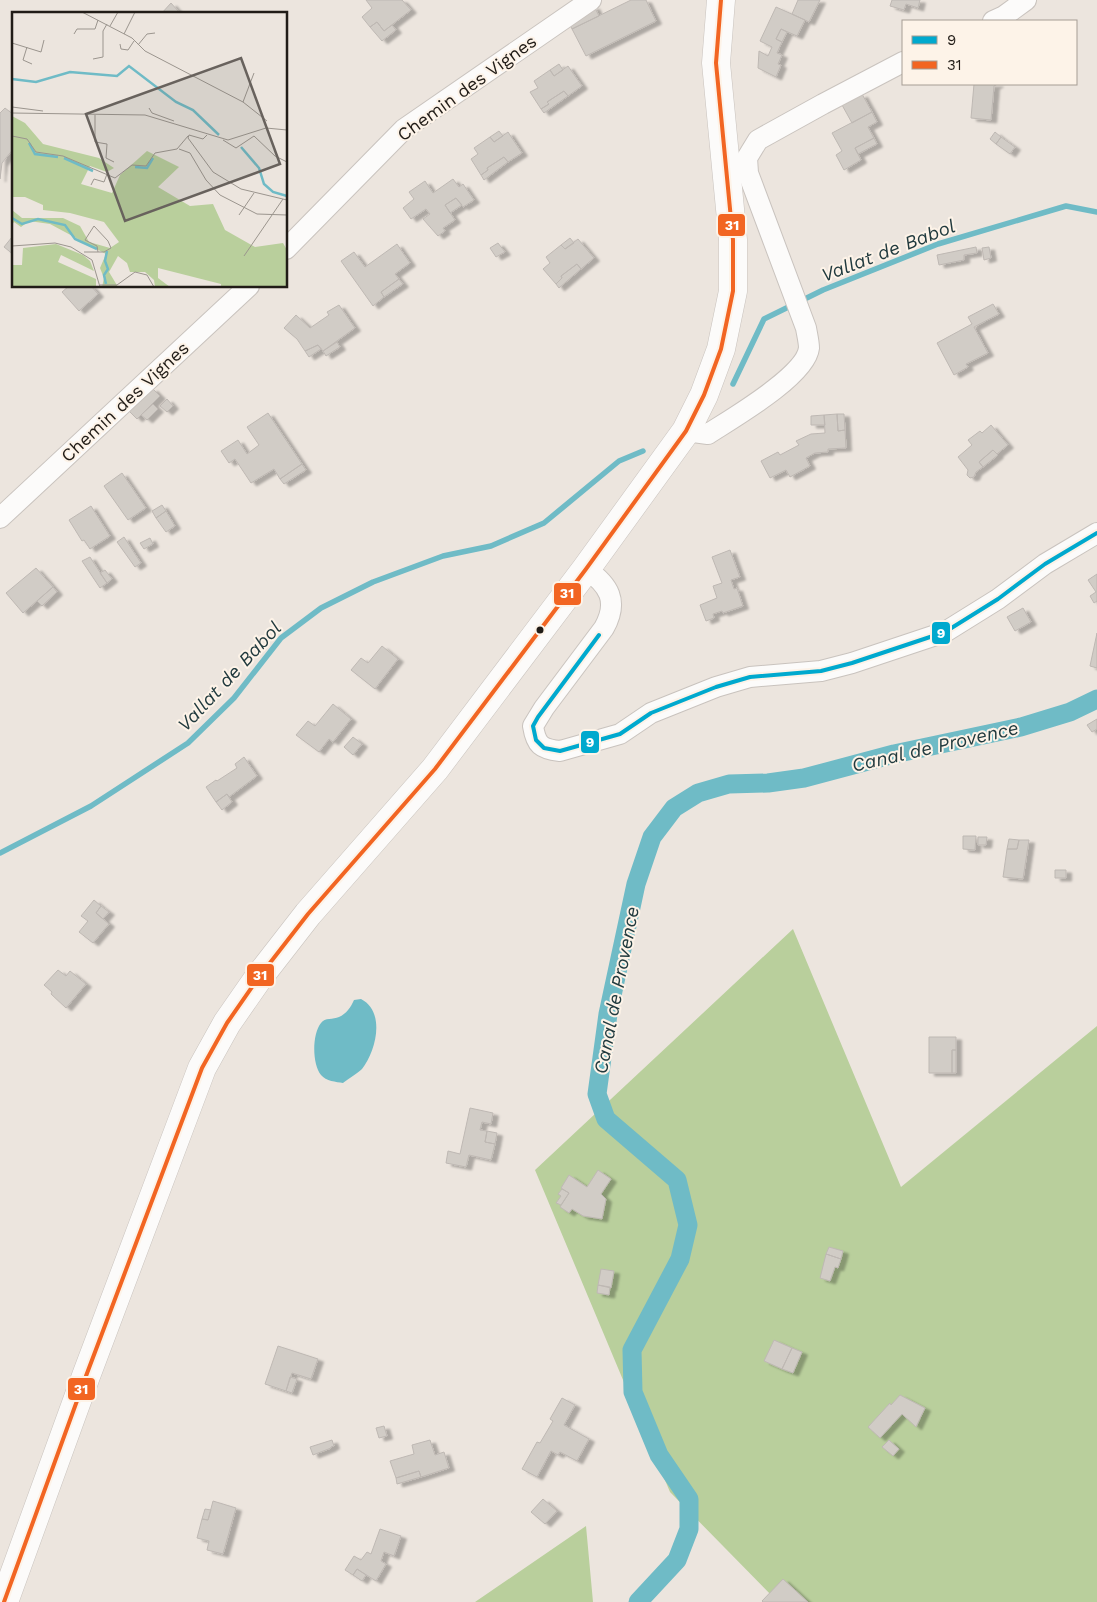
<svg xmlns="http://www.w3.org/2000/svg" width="1097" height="1602" font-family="'Work Sans',sans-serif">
<defs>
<filter id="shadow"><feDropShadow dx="5.5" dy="3" stdDeviation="1" flood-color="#0004"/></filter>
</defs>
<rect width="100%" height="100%" fill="#ece5de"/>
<!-- forest -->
<path fill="#b9cf9c" d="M793,929L901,1187L1097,1026V1602H778L670,1492L535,1170Z
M586,1526L593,1602H475Z"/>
<!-- water -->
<path fill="#6fbbc6" d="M361,999C386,1012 376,1051 362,1069C357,1074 349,1078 343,1083C336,1082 326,1081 321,1075C312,1064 312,1034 321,1023C325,1017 333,1020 339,1017C346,1014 351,1007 354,1000Z"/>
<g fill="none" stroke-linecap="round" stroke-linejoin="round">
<!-- stream -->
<path stroke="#6fbbc6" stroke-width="5.5" d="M733,384L764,319L823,290L938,244L1066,206L1097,212
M0,853L91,806L188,743L234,698L281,638L321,608L373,582L443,556L491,546L544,523L619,461L643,451"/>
<!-- canal -->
<path stroke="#6fbbc6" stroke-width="19" d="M638,1602L677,1560L689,1529V1499L659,1455L633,1392L632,1350L680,1259L688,1225L677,1180L606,1119L597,1094L608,1014L636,884L652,837L674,808L698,793L729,784L768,783L804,778L894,754L1021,727L1070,712L1097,699"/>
</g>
<!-- building -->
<path fill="#d1ccc6" stroke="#beb8b3" filter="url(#shadow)" d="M366,0H402L411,10L384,31L377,22L370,27L362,17L372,8Z
M631,0H646L656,21L586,56L572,29Z
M798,0H820L809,22L792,14Z
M892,0H920L918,8L906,4L904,10L890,6Z
M171,3L178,11L176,14H161Z
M594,6L599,16L572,29L567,19Z
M776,7L805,20L797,36L781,29L776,39L782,42L777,53L782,55L778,64L781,65L776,77L758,68L759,51L768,56L772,47L760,41Z
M377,22L384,31L392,25L396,30L382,41L370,27Z
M781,29L787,32L782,42L776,39Z
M559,64L563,70L554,76L550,70Z
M568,66L582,86L568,96L564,91L547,102L549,104L541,109L530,92L538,88L534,81L550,70L554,76Z
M974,84H998L994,86L991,120L971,118Z
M564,91L568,96L544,113L541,109L549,104L547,102Z
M862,94L872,112L852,123L842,105Z
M5,108L14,115V148L2,163L0,179V113Z
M872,112L877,122L868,127L874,138L855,148L861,160L844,170L836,155L842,151L832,133Z
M499,131L503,136L494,142L490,137Z
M508,132L522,153L508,162L504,157L487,168L488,170L481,175L471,159L478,154L474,148L490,137L494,142Z
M995,132L1001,137L996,144L990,139Z
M1001,137L1015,147L1010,154L996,144Z
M874,138L877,144L858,154L855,148Z
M504,157L508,162L484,180L481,175L488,170L487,168Z
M453,179L459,187L463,184L474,200L463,207L456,198L445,205L455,220L443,228L445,231L438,236L423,219L430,214L426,209L411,219L403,208L414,199L409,192L425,181L433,193Z
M456,198L462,205L450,213L445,205Z
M12,237L14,238V255L4,247Z
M570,238L574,243L565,249L561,245Z
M578,239L594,258L581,269L577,264L561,276L562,278L556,284L543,269L550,263L546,257L561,245L565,249Z
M498,243L505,252L496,257L490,248Z
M397,244L410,263L395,274L399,279L381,292L384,297L373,306L341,261L354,252L365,267Z
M976,247L977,253L964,255V260L939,265L937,255Z
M989,247L991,258L984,260L982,248Z
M577,264L581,269L559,288L556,284L562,278L561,276Z
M399,279L403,284L384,297L381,292Z
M69,286H91L98,294L79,311L62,292Z
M993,304L999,314L974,327L988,353L966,364L968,367L954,375L937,343L972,324L968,317Z
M339,305L355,328L323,351L318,345L305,351L297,339L284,328L296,315L310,328L329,315L327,312Z
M337,342L340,347L326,356L323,351Z
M318,345L321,349L309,357L305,351Z
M152,388L160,396L137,419L129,411Z
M167,399L173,406L167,412L160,406Z
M153,404L158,409L147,420L141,415Z
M268,413L302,464L280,479L274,469L251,483L235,459L229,463L221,451L238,440L247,454L259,445L247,427Z
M837,414L838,431L845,430L846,448L828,449V452L815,453L806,458L810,466L790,477L786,470L770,478L761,461L778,452L780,455L799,445L796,441L811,434L825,433L824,415Z
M837,414H844L845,430L838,431Z
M824,415L825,425H811V416Z
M991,425L1008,445L997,454L993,450L979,462L983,467L976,472L974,477L970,478L967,475L968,470L958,457L972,445L968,440L980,431L982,433Z
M993,450L998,455L983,467L979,462Z
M302,464L306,470L284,484L280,479Z
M122,473L146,508L128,520L104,486Z
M162,505L166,511L156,518L152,511Z
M91,506L110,536L90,549L84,540L82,541L69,520Z
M166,511L175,526L166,532L156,518Z
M124,537L141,563L135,567L117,542Z
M150,538L153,544L144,549L140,543Z
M730,550L740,577L731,580L734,589L737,588L743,606L723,613L722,611L713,614L714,618L706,621L700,605L717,598L713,586L722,583L712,557Z
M90,557L107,583L100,588L82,561Z
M36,568L53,587L23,613L6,593Z
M105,570L112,579L107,583L100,573Z
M1097,574V601L1094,603L1090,596L1096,592L1088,580Z
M53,587L57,592L42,606L37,601Z
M1023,608L1031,622L1015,631L1007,617Z
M1097,633V668L1090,666Z
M382,646L398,659L375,689L351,670L361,658L368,663Z
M333,704L351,719L333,742L329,739L319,752L296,735L308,721L315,726Z
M1097,719V729L1092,732L1087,725Z
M353,737L362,744L353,755L344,747Z
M244,757L257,776L229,797L227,794L216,802L206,787L216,780L217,781L237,768L235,764Z
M227,794L232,802L222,810L216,802Z
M963,836H976L975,850L963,849Z
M978,837H987L986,845H978Z
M1009,839L1019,840L1017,849H1007Z
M1019,840H1029L1023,879L1003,877L1007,849H1017Z
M1055,870H1066V878H1055Z
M94,900L101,906L96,913L109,924L93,943L79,932L88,921L81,916Z
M101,906L109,912L103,919L96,913Z
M58,970L66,976L70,971L86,984L66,1008L51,994L52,992L44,985Z
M929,1037H956V1050H952V1073H929Z
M952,1050H956V1073H952Z
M470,1108L493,1113L491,1124L482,1122L480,1130L487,1131L485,1142L495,1144L491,1160L469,1155L466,1167L446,1163L448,1151L460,1154Z
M487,1131L497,1133L495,1144L485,1142Z
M598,1170L611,1179L601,1194L606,1199L602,1219L583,1216L572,1209L569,1213L560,1207L569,1193L561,1188L569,1175L587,1187Z
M562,1189L569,1193L561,1205L556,1203L561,1196L558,1194Z
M829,1247L843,1251L841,1259L826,1254Z
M826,1254L841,1259L838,1268L835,1267L830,1281L820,1278Z
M601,1269L614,1271L611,1288L598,1285Z
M598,1285L610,1287L609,1295L597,1293Z
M774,1340L792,1348L782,1369L764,1361Z
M278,1346L318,1359L311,1379L292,1373L286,1391L265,1384Z
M792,1348L802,1352L793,1373L782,1369Z
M290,1377L297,1379L292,1393L286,1391Z
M900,1395L925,1408L916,1427L902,1414L880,1438L868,1427L890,1403L891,1405Z
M562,1398L575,1405L564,1425L589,1439L577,1461L560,1452L558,1455L551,1451L537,1477L522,1469L537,1442L540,1443L553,1421L550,1419Z
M384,1426L387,1436L379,1438L376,1428Z
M332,1440L334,1446L331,1447V1448L313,1455L310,1447Z
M430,1440L435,1455L444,1452L449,1468L421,1477L419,1471L396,1478L390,1461L414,1454L412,1445Z
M889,1440L899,1449L893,1456L882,1447Z
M419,1471L421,1477L397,1484L396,1478Z
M543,1499L557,1511L545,1524L531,1512Z
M213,1501L236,1508L223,1554L207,1550L209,1541L197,1538L202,1519L208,1520Z
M205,1509L211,1510L208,1520L202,1519Z
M380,1529L401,1536L394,1556L384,1552L381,1561L386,1564L376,1581L357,1569L353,1575L345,1570L354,1556L361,1560L367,1552L371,1554Z
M357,1569L366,1575L362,1581L353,1575Z
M783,1579L808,1602H763L762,1601Z"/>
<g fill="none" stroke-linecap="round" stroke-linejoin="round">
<defs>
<path id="minor" d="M993,21L1004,16L1026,0
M286,249L404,129L591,0
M686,431L708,434C731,419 806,376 809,348C809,342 807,334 806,328L748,173L747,158L758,140L823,104L903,62
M0,518L249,286
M586,569C609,585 619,601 604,628L544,708L533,726C536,745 541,749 560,751L620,734L651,713L716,687L750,677L821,671L852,663L945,632L998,599L1045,564L1097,533"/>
<path id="secondary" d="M4,1602L86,1376L202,1068L227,1023L259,977L308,914L435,769L586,569L686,431L704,395L721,349L733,291V240L716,63L721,0"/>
</defs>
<!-- minor casing -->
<use href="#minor" stroke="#c9c3be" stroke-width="22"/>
<!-- secondary casing -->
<use href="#secondary" stroke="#c9c3be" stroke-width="29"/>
<!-- minor -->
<use href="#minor" stroke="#fcfbfa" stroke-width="20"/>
<!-- secondary -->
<use href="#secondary" stroke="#fcfbfa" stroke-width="28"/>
<defs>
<path id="bus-1" d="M599,635L538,717L533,726L536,740L544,748L560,751L620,734L651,713L716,687L750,677L821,671L852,663L945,632L998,599L1045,564L1097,533"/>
<path id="bus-2" d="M4,1602L86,1376L202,1068L227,1023L259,977L308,914L435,769L586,569L686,431L704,395L721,349L733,291V240L716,63L721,0"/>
</defs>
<!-- bus-1 casing -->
<use href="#bus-1" stroke="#fdf3e8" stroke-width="8"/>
<!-- bus-2 casing -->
<use href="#bus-2" stroke="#fdf3e8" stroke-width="8"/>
<!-- bus-1 -->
<use href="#bus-1" stroke="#00a9ce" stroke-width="4"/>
<!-- bus-2 -->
<use href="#bus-2" stroke="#f26522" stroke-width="4"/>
</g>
<!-- markers -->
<circle fill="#211c17" stroke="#fdf3e8" stroke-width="2" cx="540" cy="630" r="4.5"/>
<g text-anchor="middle" stroke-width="4" stroke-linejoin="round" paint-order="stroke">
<!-- street labels -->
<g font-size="18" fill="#211c17" stroke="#fdf3e8">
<text transform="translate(467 88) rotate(-36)" y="6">Chemin des Vignes</text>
<text transform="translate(125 402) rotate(-43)" y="6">Chemin des Vignes</text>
</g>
<!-- water labels -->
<g font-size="19" font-style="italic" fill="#213a3e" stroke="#fdf3e8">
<text transform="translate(888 250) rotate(-21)" y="7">Vallat de Babol</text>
<text transform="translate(229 676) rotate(-47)" y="7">Vallat de Babol</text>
<text transform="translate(935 746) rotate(-13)" y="7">Canal de Provence</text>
<text transform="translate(616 990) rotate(-79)" y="7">Canal de Provence</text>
</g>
</g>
<!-- overview -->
<g transform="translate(12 12)">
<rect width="275" height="275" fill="#ece5de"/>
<path d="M0,104L13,111L31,132L87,146L102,156L95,160L78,154L69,172L100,181L108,163L135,139L167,155L146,175L178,194L201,192L213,218L243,235L271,231L275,238V275H209V272L146,256V266L158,275H143L142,268L133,260H118L115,251L106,244L97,260L106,275H90L92,266L88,256L94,242L38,212L17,209L9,215L2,210L0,213V198L10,206H51L68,214L77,230L98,236L107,230L92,210L58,201L31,198V193L13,185H0ZM44,232L71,243L78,249L82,259L49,243L46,250L84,267V275H0V253H10L11,236Z" fill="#b9cf9c"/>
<path fill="none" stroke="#6fbbc6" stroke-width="2.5" d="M0,67L24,70L58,60L105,64L117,54L164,90L181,98L207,123M17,131L23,142L46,145M229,135L247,156L252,172L261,180L275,184M52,146L81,159M123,155L135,156L141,146M0,206L10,212L26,207L53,213L63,227L85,237M94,272L92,263L96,257L93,249L95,239"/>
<path fill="none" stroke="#9b958e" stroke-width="1" d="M70,0L120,26L133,39L231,90L255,109M98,14L106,0M62,22L65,17H83L86,8M112,22L123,0M0,31L29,40L32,28M108,32L109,37L116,38L122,29M126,33L135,22L143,21M15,35L11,48L20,52M81,47L91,45V19L95,12M231,90L242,61M0,95L31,99M137,96L140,101L162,109M0,101L133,103L216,128L254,116L275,118M83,103V130L95,132L94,146L102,150M195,123L191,127L177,123L176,126L201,160L229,177L275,188M0,124L15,127L24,140L51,144L103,166L120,153L134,154L143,141L165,137L176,124M211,128L224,136L242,124L263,144L275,150M167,137L178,141L194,168L208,183L245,202L275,203M79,173L82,167L92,170L95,162M227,203L242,181M0,234L43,231L59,235L80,248L88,275M72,240H92L99,236L96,229L82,214L73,228L85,234L86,240M232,244L271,187M88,273H105L123,260L135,263L142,275"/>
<path fill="#68625d" fill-opacity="0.15" stroke="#68625d" stroke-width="2.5" d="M229,46L268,152L113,209L74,102Z"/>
<rect width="275" height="275" fill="none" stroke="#211c17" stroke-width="2.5"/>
</g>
<g stroke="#fdf3e8" stroke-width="2">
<rect x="717" y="213" width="29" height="24" rx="5" fill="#f26522"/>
<rect x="553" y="582" width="29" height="24" rx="5" fill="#f26522"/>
<rect x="931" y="621" width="20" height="24" rx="5" fill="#00a9ce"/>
<rect x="580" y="730" width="20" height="24" rx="5" fill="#00a9ce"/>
<rect x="246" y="963" width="29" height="24" rx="5" fill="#f26522"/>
<rect x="67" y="1377" width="29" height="24" rx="5" fill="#f26522"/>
</g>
<g font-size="14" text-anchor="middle" font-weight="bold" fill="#fff">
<text x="732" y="230">31</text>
<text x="567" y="598">31</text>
<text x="941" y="638">9</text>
<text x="590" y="747">9</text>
<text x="260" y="980">31</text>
<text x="81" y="1394">31</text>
</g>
<!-- legend -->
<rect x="902" y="20" width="175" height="65" fill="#fdf3e8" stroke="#a59d94"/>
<rect x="912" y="36" width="25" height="8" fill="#00a9ce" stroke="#a59d94"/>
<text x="947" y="45" font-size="15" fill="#211c17">9</text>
<rect x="912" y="61" width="25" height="8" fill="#f26522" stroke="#a59d94"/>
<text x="947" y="70" font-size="15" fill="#211c17">31</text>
</svg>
